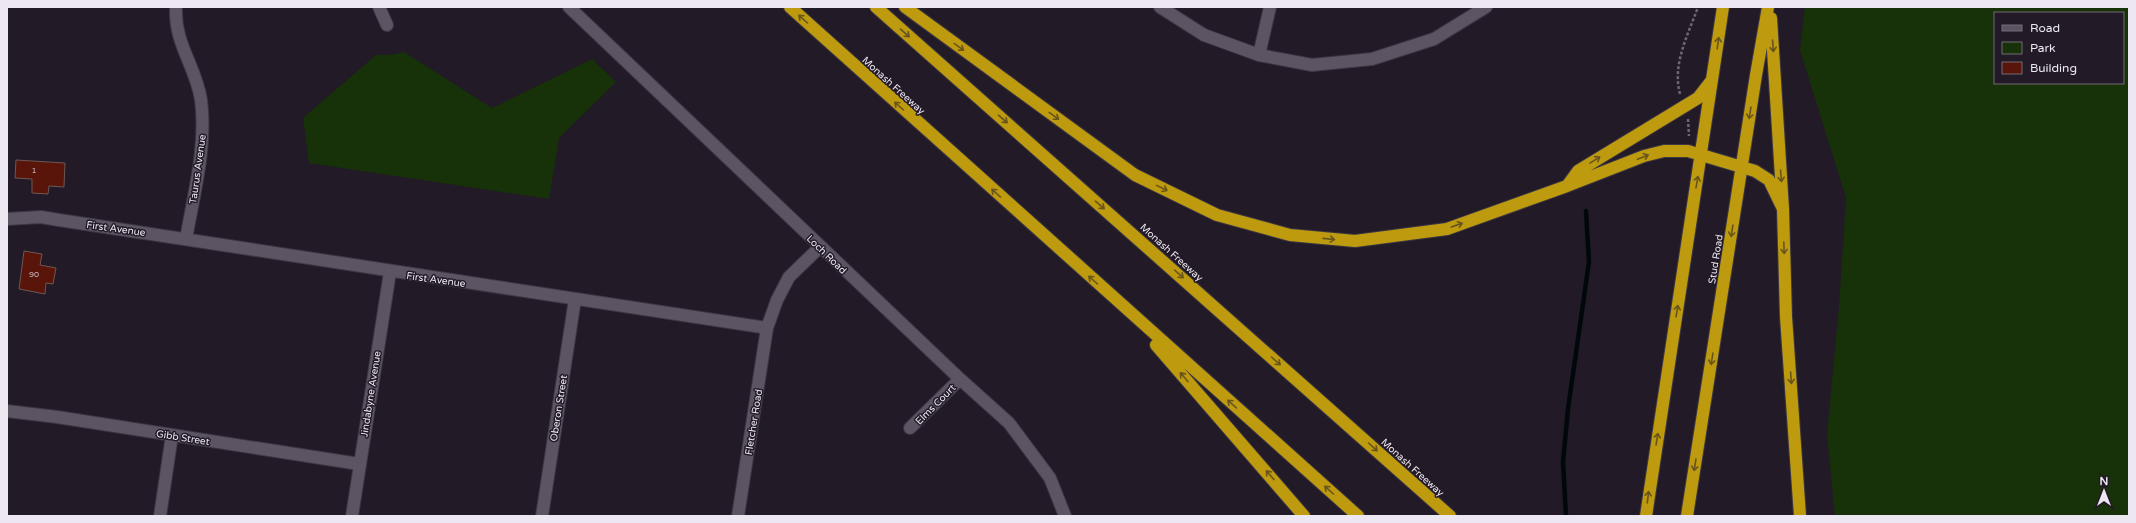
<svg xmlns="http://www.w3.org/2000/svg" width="2136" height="523" font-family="'Varela Round',sans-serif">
<rect width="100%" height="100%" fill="#221a27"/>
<!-- green -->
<path fill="#173108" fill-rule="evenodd" d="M1805,7H2129V516H1835L1827,434L1839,307L1846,198L1800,50ZM1995,13H2123V83H1995Z
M404,52L492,108L592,59L616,82L559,138L549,199L309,163L303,118L376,55H391Z"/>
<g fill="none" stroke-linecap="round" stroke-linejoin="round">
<!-- stream -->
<path stroke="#000809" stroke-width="4.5" d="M1566,516L1563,462L1568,409L1589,262L1586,211"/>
</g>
<!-- building -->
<path fill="#5a150b" stroke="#6c5854" d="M16,160L65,163L64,187L49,186L48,194L32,193V179L15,178Z
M24,251L42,254L40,265L56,268L53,284L46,283L45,294L19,289Z"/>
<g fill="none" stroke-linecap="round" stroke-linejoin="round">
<defs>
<path id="minor" d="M176,7C174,44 196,66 201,100C207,146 194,193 186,239
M379,7L387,25
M569,7L960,379L1009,423L1050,478L1065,516
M1160,7L1204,35L1259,55L1312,65L1372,59L1434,39L1486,7
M1259,55L1270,7
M7,219L41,217L59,220L767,328L777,300L789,277L820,247
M7,411L57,417L359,464
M910,428L960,379
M160,516L172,435
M352,516L390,272
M542,516L575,299
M738,516L767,328"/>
<path id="highway" d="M790,7L1358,516
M876,7L1450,516
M905,7L1135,175L1217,215L1290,235L1355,241L1447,229L1567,186L1644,156L1664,151H1688L1755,171L1769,180L1783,209
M1771,18L1783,209L1786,317L1800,516
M1567,186L1578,171L1698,98L1712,80
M1156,345L1304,516
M1646,516L1723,7
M1687,516L1756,75L1768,7"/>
</defs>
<!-- minor casing -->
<use href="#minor" stroke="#3c3741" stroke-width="14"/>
<!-- highway casing -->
<use href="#highway" stroke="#3c3741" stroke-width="14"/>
<!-- path -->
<path stroke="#6e6773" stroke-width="2.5" stroke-dasharray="3 2" stroke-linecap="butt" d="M1680,94C1672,64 1688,35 1698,7
M1688,119L1689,136"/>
<!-- minor -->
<use href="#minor" stroke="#5d5463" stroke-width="12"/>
<!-- highway -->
<use href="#highway" stroke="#bd9a0e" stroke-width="12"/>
</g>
<!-- one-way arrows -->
<defs><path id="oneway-shaft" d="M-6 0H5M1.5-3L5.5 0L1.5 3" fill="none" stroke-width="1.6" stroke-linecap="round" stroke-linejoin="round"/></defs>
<g stroke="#68541c">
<use href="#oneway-shaft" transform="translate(803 19) rotate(-138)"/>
<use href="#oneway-shaft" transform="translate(905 33) rotate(41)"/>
<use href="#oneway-shaft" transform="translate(1718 43) rotate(-82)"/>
<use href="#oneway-shaft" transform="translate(1773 46) rotate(86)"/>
<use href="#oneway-shaft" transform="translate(959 47) rotate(36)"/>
<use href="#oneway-shaft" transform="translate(899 106) rotate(-138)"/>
<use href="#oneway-shaft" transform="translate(1750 113) rotate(99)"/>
<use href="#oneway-shaft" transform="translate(1054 116) rotate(36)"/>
<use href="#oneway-shaft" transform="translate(1003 119) rotate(41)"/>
<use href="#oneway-shaft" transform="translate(1643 157) rotate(-21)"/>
<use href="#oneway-shaft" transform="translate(1595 160) rotate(-32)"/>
<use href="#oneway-shaft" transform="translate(1781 176) rotate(86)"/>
<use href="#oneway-shaft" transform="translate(1697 182) rotate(-80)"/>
<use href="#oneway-shaft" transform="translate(1162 188) rotate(26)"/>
<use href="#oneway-shaft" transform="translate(996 193) rotate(-138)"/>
<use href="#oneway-shaft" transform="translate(1100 205) rotate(41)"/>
<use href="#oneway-shaft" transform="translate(1457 225) rotate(-19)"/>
<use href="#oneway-shaft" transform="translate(1732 231) rotate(99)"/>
<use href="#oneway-shaft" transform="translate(1329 239) rotate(6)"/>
<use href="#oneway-shaft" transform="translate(1784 248) rotate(88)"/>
<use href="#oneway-shaft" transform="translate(1179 274) rotate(42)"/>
<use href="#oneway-shaft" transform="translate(1093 280) rotate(-138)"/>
<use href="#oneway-shaft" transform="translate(1677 311) rotate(-81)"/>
<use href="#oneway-shaft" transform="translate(1712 359) rotate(99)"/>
<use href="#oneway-shaft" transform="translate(1276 361) rotate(42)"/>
<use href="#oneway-shaft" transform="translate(1184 377) rotate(-131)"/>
<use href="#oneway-shaft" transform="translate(1791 378) rotate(86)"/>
<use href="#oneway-shaft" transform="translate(1232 404) rotate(-138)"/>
<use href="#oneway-shaft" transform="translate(1657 439) rotate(-81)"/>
<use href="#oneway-shaft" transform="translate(1373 447) rotate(42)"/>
<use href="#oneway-shaft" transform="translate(1695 465) rotate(99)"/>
<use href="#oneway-shaft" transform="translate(1270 475) rotate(-131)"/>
<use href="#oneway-shaft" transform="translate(1329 490) rotate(-138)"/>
<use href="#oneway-shaft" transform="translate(1648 497) rotate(-83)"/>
</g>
<g text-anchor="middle" stroke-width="3" stroke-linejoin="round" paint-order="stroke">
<!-- number labels -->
<g font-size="8" fill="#c8b2b7">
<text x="34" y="173">1</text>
<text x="34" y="277">90</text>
</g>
<!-- street labels -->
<g font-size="10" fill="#ece7f0" stroke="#221a27">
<text transform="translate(894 85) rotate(42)" y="4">Monash Freeway</text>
<text transform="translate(197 169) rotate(-82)" y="4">Taurus Avenue</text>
<text transform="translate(116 228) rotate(8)" y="4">First Avenue</text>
<text transform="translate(1172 252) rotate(42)" y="4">Monash Freeway</text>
<text transform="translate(827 254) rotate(44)" y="4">Loch Road</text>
<text transform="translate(1715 259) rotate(-81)" y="4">Stud Road</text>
<text transform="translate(436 279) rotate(8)" y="4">First Avenue</text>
<text transform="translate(370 394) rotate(-81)" y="4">Jindabyne Avenue</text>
<text transform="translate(935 404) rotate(-45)" y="4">Elms Court</text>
<text transform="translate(558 408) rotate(-81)" y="4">Oberon Street</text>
<text transform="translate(753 422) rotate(-81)" y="4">Fletcher Road</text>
<text transform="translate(183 437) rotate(9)" y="4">Gibb Street</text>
<text transform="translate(1413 467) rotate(42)" y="4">Monash Freeway</text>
</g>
</g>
<!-- border -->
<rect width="2136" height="523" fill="none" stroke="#ece7f0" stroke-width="16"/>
<!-- legend -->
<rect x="1994" y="12" width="130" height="72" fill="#221a27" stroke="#736c77"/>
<rect x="2002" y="25" width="20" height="6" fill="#5d5463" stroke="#736c77"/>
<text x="2030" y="32" font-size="12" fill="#ece7f0">Road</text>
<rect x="2002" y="42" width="20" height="12" fill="#173108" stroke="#736c77"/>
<text x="2030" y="52" font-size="12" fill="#ece7f0">Park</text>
<rect x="2002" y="62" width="20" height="12" fill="#5a150b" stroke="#736c77"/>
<text x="2030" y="72" font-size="12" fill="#ece7f0">Building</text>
<!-- north arrow -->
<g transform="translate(2104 491)" stroke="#221a27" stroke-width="3" paint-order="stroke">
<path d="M0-3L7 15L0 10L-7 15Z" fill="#ece7f0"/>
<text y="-6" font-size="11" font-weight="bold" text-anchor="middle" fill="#ece7f0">N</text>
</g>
</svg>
